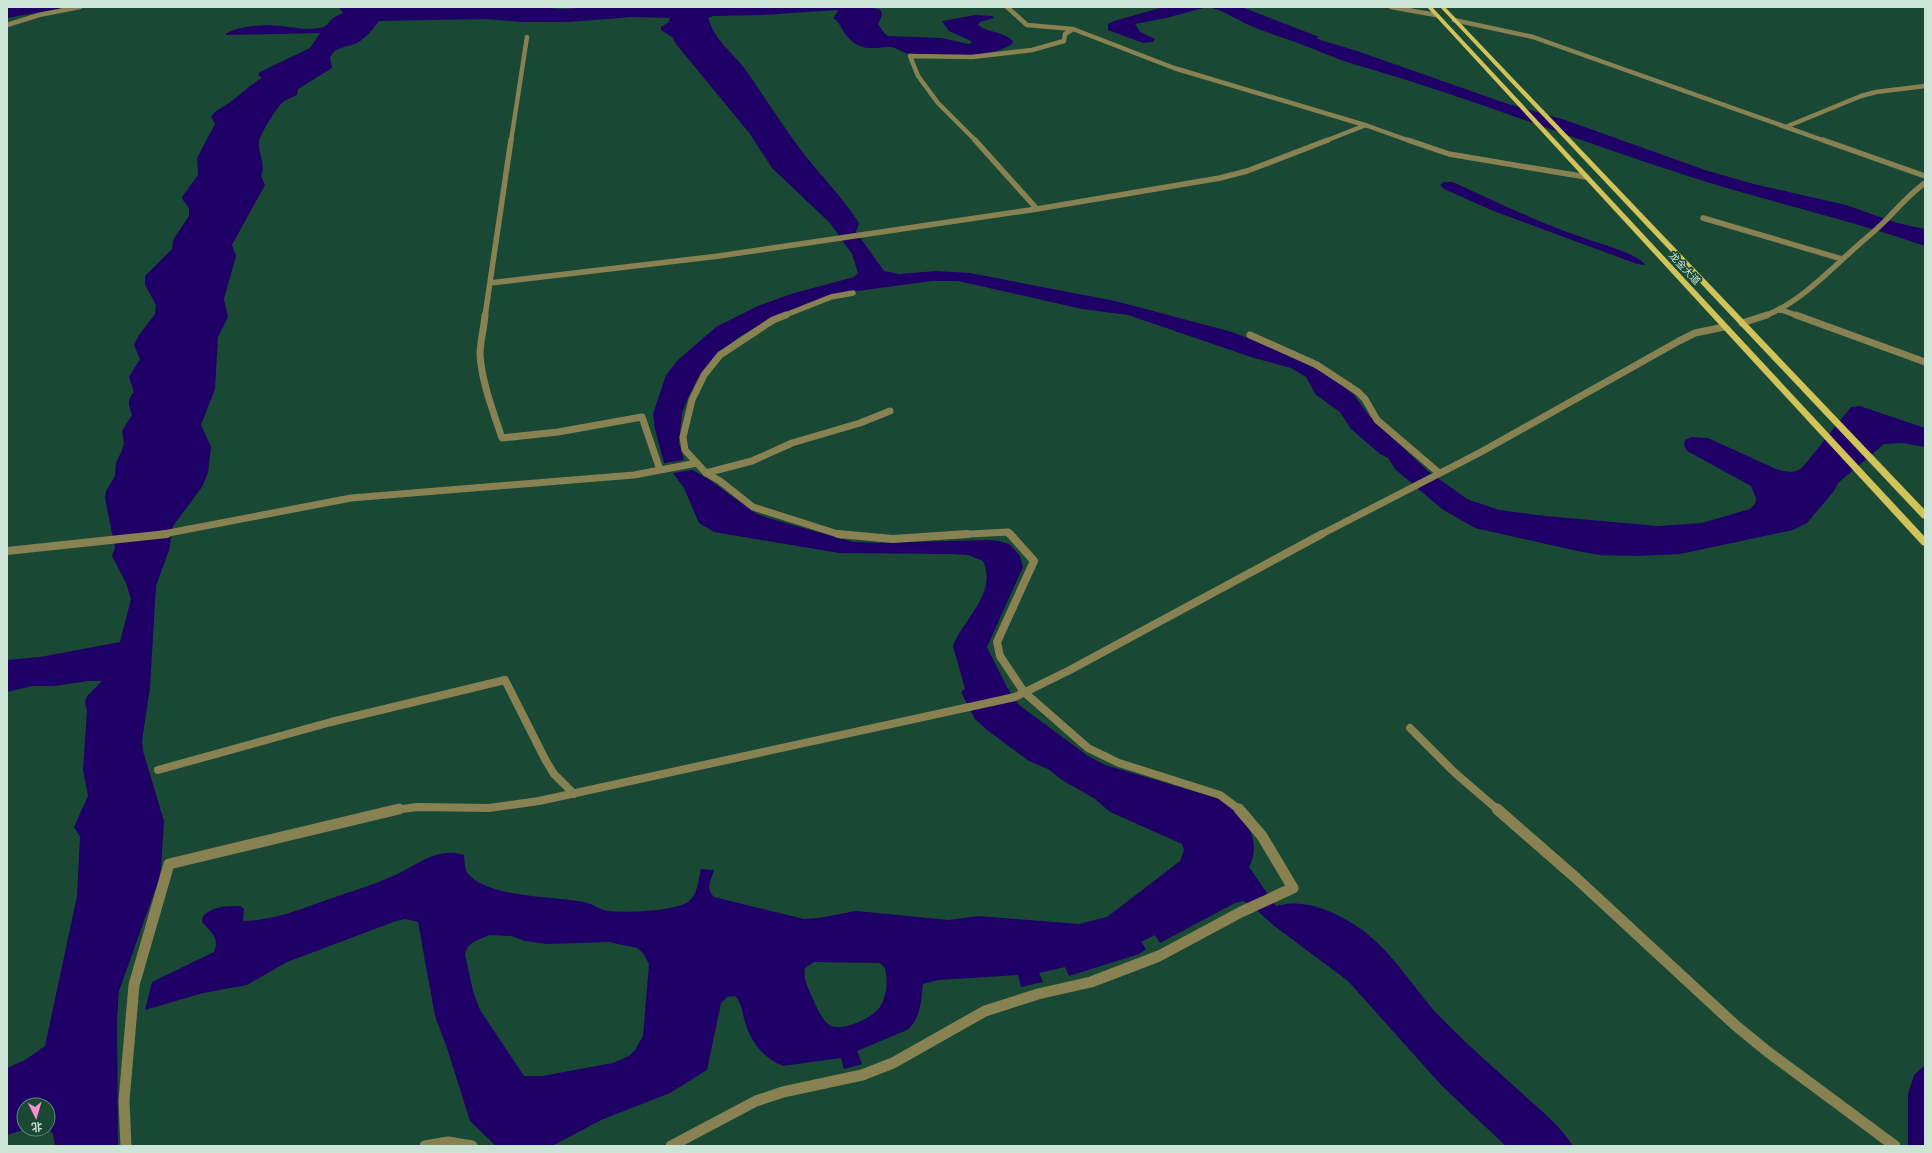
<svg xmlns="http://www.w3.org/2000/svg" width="1932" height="1153" font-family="'Titillium Web','Noto Sans SC',sans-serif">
<rect width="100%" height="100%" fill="#194934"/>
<!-- water -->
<path fill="#1f0066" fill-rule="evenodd" d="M12,7H69L7,18V8Z
M339,7H536L562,9L597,7H869L881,10L882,15L878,24L885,34L888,36L942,38L968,44L972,43L971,41L949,31L942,21L976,15L992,16L994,18L980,22L978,25C988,33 1003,31 1013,41L1012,44C991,59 931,57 907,53C901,52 896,47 890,47C880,47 869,50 860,46C842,38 843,24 833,18L838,11L836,10L763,15L713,16L708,18C717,44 730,49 745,69C765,97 783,127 804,154C822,177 843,198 859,223L856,232L884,271L899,274L936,271L970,273L1115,301L1232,332L1283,352L1332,377L1354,395L1370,417L1428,471L1467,499L1499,510L1545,516L1658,526L1702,523L1750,509L1755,504L1756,498L1751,486L1687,451L1684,445L1685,440L1692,437L1708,438L1776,469C1786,472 1793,474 1802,468L1851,407L1860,406L1925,428V447L1903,443L1884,444L1838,483L1834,491L1807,523L1793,530L1680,554L1638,556L1601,555L1582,552L1475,528L1442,509L1395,469L1388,458L1380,454L1351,429L1340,412L1316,395L1306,377L1291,368L1254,358L1128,315L1082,309L958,281H932L842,293L777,315L739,337L721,352L708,367L697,380L688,398L682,413L679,443L684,460L664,463L655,429L653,414L666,375L678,360L716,327L758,306L794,293L854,277L858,273L852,254L830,223L772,168L750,134L676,44L672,37L661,30V27L669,22L670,18L632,17L569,22H522L485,19L379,21C373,29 366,38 357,43C346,48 335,46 330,58L332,68L298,89L297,95C293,97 287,99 283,102C277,107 260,134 259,142C258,154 266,164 261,176L265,185L232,245L236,256L224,299L228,317L218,337L215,389L201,425L211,447L208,473L202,487L173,526L169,550L156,586L150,688L142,741L143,751L164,821L161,869L158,882L119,991L117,1019L118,1146H55L53,1134L48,1128V1105H24V1129H26L7,1135V1068L25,1060L45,1046L77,896L80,837L74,827L88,796L83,770L87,711L85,702L87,696L102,681H88L55,686H32L7,692V660L40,657L120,642L131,599L126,583L112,556L115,548L105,498L106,491L115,476L116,463L122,450L124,443L122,431L132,415C128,404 127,400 134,392L129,377L140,359L134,345L139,335L155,314L156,305L145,285V276L172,249L173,240L189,216V208L183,200L182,197L198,175L197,158L215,124L211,117C215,110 220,109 226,105C239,97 248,86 262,78L258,75L260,72L310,48L320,33L225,35C234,26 267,24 279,26C293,27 306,31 320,28C327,27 328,23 332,19C335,16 340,15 343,13Z
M1164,7H1207L1166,18L1135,24L1140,32L1155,39L1153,42L1143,43L1108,30V24L1114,21Z
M1208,7H1242L1319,37L1316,38L1320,40L1354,50L1508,104L1565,120L1705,170L1750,183L1846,205L1897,223L1925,229V246C1848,219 1769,202 1691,177C1580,142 1472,98 1360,66C1341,61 1322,52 1303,45C1285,38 1267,33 1249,25C1235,19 1224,10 1208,7Z
M1444,182H1453C1502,205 1553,229 1605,245C1615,248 1641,257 1645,265L1637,264L1491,210L1444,189L1440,185Z
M692,470L707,478L755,513L768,518L853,542L878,543L987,540L999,541L1009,544L1015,550L1020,556L1023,567L987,647L1007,687L1019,705L1088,756L1105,765L1223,800C1245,814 1263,841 1249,867L1276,906C1304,898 1331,910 1355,925C1394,950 1415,993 1447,1024C1472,1049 1499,1072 1525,1096C1542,1111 1561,1127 1573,1146H1506L1442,1086L1348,981L1273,925L1250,904L1243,901L1235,903L1160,943L1155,935L1141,942L1146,949L1139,954L1069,976L1065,967L1039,973L1043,982L1021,987L1018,975L939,980L923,984C921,1001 921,1019 907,1030L857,1051L862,1064L844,1069L841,1058L783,1066C763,1058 751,1042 745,1022C742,1012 742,1003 735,996L727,997L721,1003L707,1070L670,1093L601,1120L552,1146H496L470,1121L447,1048L435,1016L418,922L405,919L396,921L287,962L247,985L203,993L145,1010L152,982L214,952C220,938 211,932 202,922L203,916C213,906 226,906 240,906L244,909L243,921C275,921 311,905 341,895C358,889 376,884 393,876C416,866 437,846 464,855C465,861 464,871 469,875C491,898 554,896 584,902C593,904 600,910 609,911C626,913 675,911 688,902C698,895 698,880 701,869L714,870C711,880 705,889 714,897L804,919L819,918L856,911L949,920L978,916L1079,924L1107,917L1180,861L1184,850L1182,844L1110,812L1095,799L1062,780L1048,769L1029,761L987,730L975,719L961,692L965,689L953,646C963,619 998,593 983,561L968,555L953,554L839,553L714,532L699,523L684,488L673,473ZM489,935L512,936L525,941L547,944L609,942L637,948L643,953L649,964L643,1036L635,1050L629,1056L613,1063L542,1076H524L480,1010L473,991L465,954L468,947L473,942ZM814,962L880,963L885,968C888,982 887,995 880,1007C873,1018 839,1034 828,1024C821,1018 816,1006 812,997C808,987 803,979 805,968Z
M1925,1065V1146H1908V1094L1914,1075Z"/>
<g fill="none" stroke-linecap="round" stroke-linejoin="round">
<!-- minor-far4 -->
<path stroke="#888252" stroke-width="4.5" d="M1007,7L1027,25L1073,29L1174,68L1368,126L1410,141
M1391,7L1436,15
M1454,20L1533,37L1825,141
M7,25L39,15L80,7
M1788,126L1861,96L1876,92L1925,86
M511,141L527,37
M976,141L938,103L918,76L910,56L972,57L1032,50L1064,41L1065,34L1073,29
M1325,141L1366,125"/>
<!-- minor-far3 -->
<path stroke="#888252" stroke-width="5.5" d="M975,140L1037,209
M1408,140L1449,154L1586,177
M1823,140L1925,176
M1703,218L1842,259
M490,283L719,256L1037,209L1220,178L1247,171L1328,140
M1779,309L1798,316
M485,316L511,140
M783,316L831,297L853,293
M1764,316C1797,305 1830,270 1856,247C1867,237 1880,227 1890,216C1901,204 1911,193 1925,183"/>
<!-- minor-far2 -->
<path stroke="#888252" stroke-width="7" d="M485,315C484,328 480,342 480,355C482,383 493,411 502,438L558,432L642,417L660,470
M786,315L773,320L720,355L704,375L692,400L683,437L685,450L706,473L720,481L753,507L841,535
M1796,315L1925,362
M1742,323L1767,315
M1250,335L1317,365L1358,392L1365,399L1377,420L1439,473
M706,473L752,461L792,443L860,423L890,411
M158,535L351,498L634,475L697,463
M951,535L1008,532L1011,535
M1320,535L1481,452L1679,341L1695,333L1724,327"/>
<!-- minor-far1 -->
<path stroke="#888252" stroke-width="8" d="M838,534L893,539L967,534
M1010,534L1034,561L997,642L1000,656L1024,692L1088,748L1119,763L1220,795L1240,810
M7,551L167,534
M1410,728L1454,772L1498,810
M158,770L331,722L505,680L546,761L554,774L574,794
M395,810L417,807L489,808L539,801L1015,697L1068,671L1322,534"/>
<!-- minor -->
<path stroke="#888252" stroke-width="11" d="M1497,809L1576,878L1735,1025L1768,1052L1895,1146
M126,1146L124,1101L134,985L169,864L399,809
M425,1146L448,1142L472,1146
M671,1146L756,1101L783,1092L862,1075L893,1063L985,1011L1038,994L1091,982L1159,956L1241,912L1293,888L1262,836L1239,809"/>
<!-- primary -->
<path fill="#d1c359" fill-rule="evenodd" d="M1427,7H1432L1925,537V546L1922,545Z
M1440,7H1445L1925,510V519L1922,518Z"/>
</g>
<g text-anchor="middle" stroke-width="3.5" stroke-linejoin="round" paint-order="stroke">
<!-- far-street labels -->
<g font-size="10" fill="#cbe4d6" stroke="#194934">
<text transform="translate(1685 268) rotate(47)" y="4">龙金大道</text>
</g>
</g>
<!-- border -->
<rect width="1932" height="1153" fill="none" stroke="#cbe4d6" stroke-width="16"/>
<!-- north arrow -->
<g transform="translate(36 1117) rotate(175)"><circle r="19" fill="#194934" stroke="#608775"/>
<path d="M0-3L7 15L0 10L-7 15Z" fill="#f591d1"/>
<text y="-6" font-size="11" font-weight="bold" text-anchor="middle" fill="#cbe4d6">北</text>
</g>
</svg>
